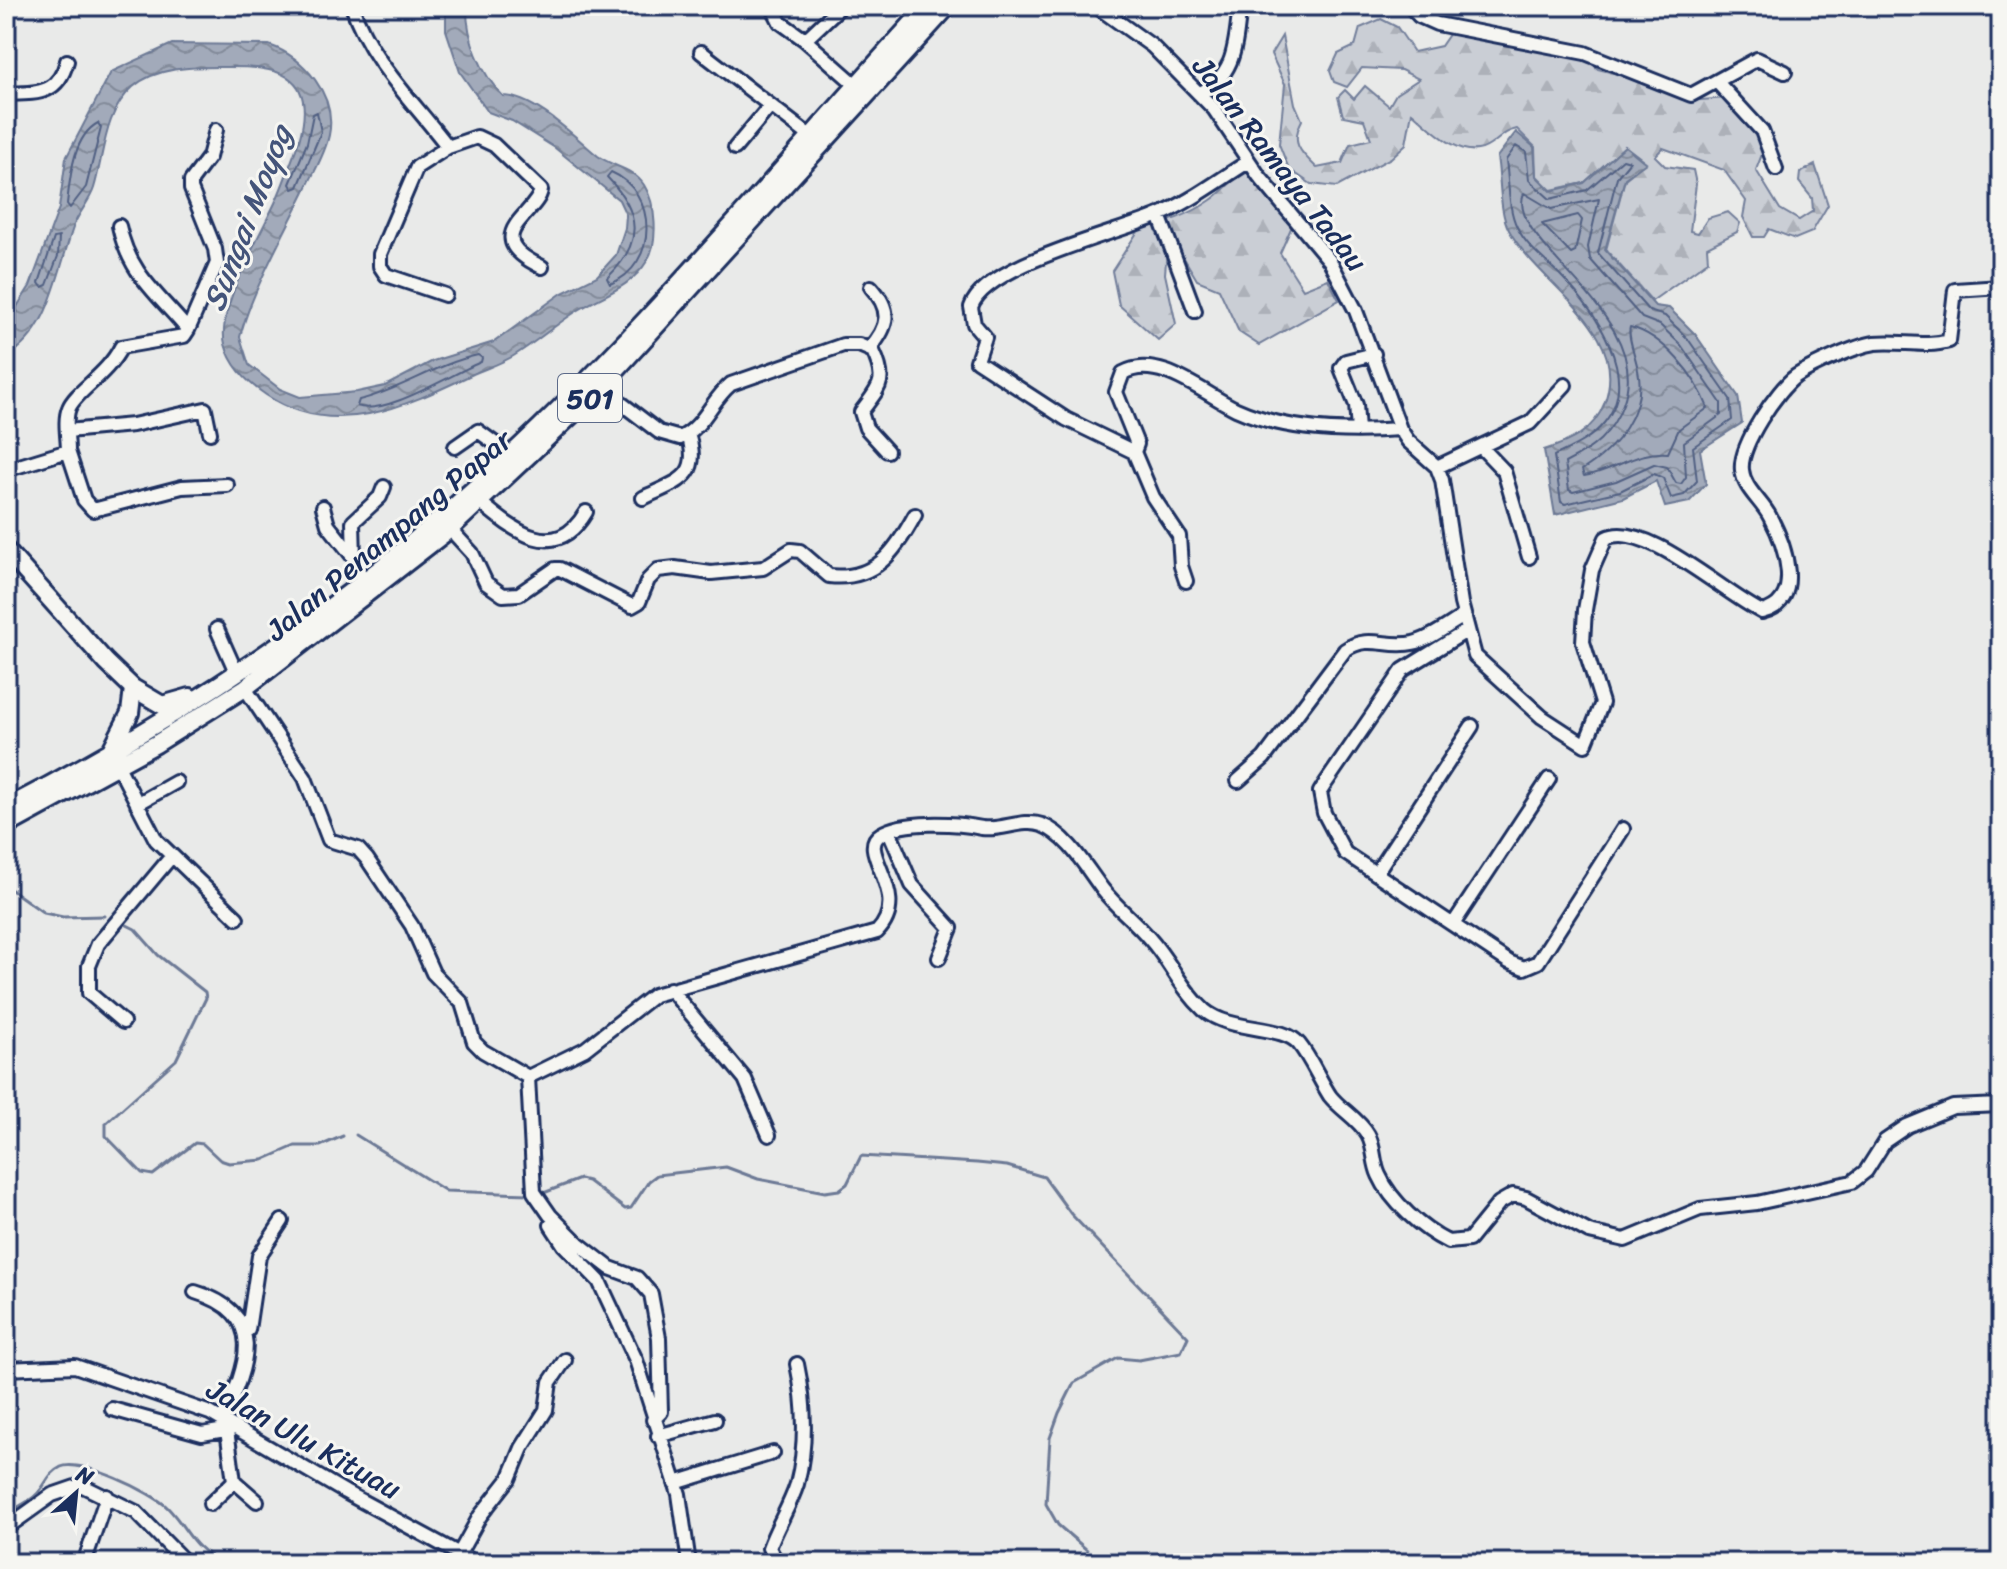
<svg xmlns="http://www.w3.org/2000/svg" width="2007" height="1569" font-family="Sriracha,sans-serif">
<defs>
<pattern id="forest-firs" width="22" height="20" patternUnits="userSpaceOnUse" patternTransform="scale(2)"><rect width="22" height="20" fill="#caced5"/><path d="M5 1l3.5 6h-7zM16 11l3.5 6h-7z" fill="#adb1b9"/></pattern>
<pattern id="water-waves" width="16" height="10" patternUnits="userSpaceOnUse" patternTransform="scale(2)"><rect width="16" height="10" fill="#a2aaba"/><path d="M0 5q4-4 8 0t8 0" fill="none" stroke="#838b9a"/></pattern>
</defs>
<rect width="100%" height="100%" fill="#e9eae9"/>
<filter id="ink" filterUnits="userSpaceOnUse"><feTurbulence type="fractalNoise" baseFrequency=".0125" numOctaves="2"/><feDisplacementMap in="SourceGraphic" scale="16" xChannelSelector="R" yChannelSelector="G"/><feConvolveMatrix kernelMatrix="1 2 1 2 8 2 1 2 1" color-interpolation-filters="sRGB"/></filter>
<g filter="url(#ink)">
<!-- forest -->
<path fill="url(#forest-firs)" stroke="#727e9a" stroke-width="2" d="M1381,19L1397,27L1414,52L1441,46L1452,30L1585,58L1598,69L1655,83L1686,101L1729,98L1752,126L1764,149L1756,170L1780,209L1799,220L1813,211L1812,198L1799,182L1800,173L1815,165L1828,205L1812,232L1795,239L1769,229L1764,237H1753L1743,217L1746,201L1724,170L1663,148L1655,156L1665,166L1693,170L1696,184L1690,231L1698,233L1708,218L1728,212L1740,223L1737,232L1707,247L1708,261L1652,301L1606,250L1625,179L1646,162L1625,146L1584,183L1551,190L1536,175L1535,147L1517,129C1503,132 1501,138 1490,145C1463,164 1431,128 1412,112L1406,144L1391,158L1337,187L1311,184L1289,169L1279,144L1285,84L1271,54L1282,36L1295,104L1302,120C1290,143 1300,152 1317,168L1342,163L1350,144L1371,139L1364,120L1343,116L1338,97L1345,90L1354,99L1365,86L1389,106L1396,94L1419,79L1401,70L1362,68L1347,87L1334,82L1330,71L1338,54L1355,46L1360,28Z
M1251,169L1292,226L1280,253L1303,289L1328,279L1339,300L1259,345L1239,332L1219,289L1197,280L1175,243L1167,248L1165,274L1176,324L1158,340L1119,305L1112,271L1140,228C1166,223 1188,216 1211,200C1225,190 1234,176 1251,169Z"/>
<!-- water -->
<path fill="url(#water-waves)" stroke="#6c7995" stroke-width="2" d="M446,6H467C466,37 481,74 503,96C534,96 575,137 598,156C613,167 633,168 644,185C656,204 659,241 647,261C630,289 601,295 574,313C554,326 536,342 515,355C501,364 486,368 471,375C406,406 334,441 266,395C248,383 231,366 225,344C216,310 260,235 275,203C284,183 291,162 299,141C319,71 276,66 220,67C192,67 156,67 133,87C104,112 104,155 94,188C90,201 79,212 74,225C58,268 51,333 6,357V324L30,286L59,208L66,158L111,72L172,44L269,45C304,57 337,96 329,135C325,155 313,173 305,191C284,234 251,293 240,337L249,365L280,389L300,397L357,392L385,386L433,361L494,342L562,293L597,276L616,255L625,228L626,215L619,200L555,148L512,121L488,112L460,72L446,30Z
M1516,132L1534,147L1536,176L1551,191L1584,183L1625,146L1646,163L1625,178L1605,250L1655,306L1669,308L1695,334L1738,396L1742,423L1700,450L1706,484L1689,502L1665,507L1656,481L1623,498L1555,515L1544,450C1570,442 1594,431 1604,404C1633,330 1538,285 1509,230C1499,212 1501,179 1497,157Z"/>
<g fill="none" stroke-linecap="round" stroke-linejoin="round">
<!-- shore -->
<path stroke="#516083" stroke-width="2" d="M317,112L321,132L298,187L293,189L290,184L307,143L313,114Z
M98,123L101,128L86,187L70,208L67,204C70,178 73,136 98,123Z
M1516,146L1526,152L1529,180L1550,199L1587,190L1623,159L1630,161L1617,177L1598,253L1649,311L1665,316L1688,339L1730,399L1732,420L1693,447L1697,481L1684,495L1671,498L1663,478L1654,474L1620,491L1565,504L1561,502L1554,456C1572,447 1590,440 1604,423C1642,377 1595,311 1562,277C1546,260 1527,248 1517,227C1508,210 1509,180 1506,160Z
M611,172C658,192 659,265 610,284L607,278C644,243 641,212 607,177Z
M1524,193L1551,209L1599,199L1588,247L1590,259L1642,318L1660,325L1681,345L1721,403V415L1684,442L1686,477L1681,484L1676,483L1667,467L1654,464L1616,481L1573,492L1569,490L1565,463C1593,449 1612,434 1623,404C1657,315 1503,242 1524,193Z
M1578,215L1582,220L1575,252L1571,254L1542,224Z
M59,237L58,256L47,285L42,287L39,283L54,238Z
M1630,327C1663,335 1696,376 1708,408L1679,429L1668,453C1638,450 1614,471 1584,476L1582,470C1616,449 1647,411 1638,370C1636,357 1627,337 1630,327Z
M478,355L482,358L481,362C453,373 384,417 357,406L359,400C401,390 436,364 478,355Z"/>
<!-- stream -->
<path stroke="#6c7995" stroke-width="3" d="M6,886L44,913L63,917L104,916
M121,922L135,929L158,955L205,992L206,998L176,1060L106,1123V1136L142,1173L153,1175L195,1143L203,1144L220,1160L229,1163L263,1160L295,1146H320L343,1136
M356,1135L446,1191L529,1194
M541,1194L580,1179L588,1181L625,1209L631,1208L649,1181L657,1175L726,1167L758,1179L825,1192L839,1190L847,1184L861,1156L977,1163L1007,1166L1044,1177L1071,1214L1188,1337L1181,1352L1139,1360L1118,1358L1074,1383L1059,1413L1050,1438L1046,1504L1058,1525L1087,1550L1092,1563
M6,1514C15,1508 30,1502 37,1494C47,1484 47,1474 61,1467C80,1458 153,1492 168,1508C189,1530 191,1548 223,1563
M246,1563L301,1560L312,1563"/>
<defs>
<path id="minor" d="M352,6C370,61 414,102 448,147
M772,6L780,22L805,40
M841,6L805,40L856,85
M1096,6L1152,46L1214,109L1259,176L1330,261L1356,311L1400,429L1408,441L1437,467L1442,480L1461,603L1475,656L1542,717L1585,745L1602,703L1583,642L1585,610L1592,570L1606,538C1644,519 1724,594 1762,612C1806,602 1784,543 1770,517C1762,501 1744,489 1742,470C1739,446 1777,390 1796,376C1813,365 1856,346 1875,343C1900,340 1925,348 1949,341L1955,290L2001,287
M1410,6L1419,16L1437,24L1585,53L1691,95L1757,59L1785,72
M701,52L810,136
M1717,82L1762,131L1776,169
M6,94C38,93 58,95 67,61
M1199,94C1237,74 1235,43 1240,6
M735,148L770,106
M1248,162C1219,180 1190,202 1159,215C1116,234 985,264 971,307L974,324L985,337L977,361L1066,419L1134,452L1137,444L1116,392L1123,373C1158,353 1204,394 1236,409C1285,431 1347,433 1400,429
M1159,215L1195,311
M119,226C129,274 158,294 188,330
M445,295L386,275L380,266V254L417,167L448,147L477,137L494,145L541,190C537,215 476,236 542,267
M870,348C889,326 892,310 871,287
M593,395L617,400L659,432L680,438C704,427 711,400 731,384L843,345H859L873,351C888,383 879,387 861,412L866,428L887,451
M1358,430L1356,405L1341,368L1346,361L1374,354
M67,431L133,425L205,409L210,433
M455,447L478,431L511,455
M1482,448L1504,471L1529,557
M68,451L84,500L93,510L182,487L227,485
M1134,452L1153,497L1179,536L1181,566L1186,581
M1437,467L1530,423L1565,385
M6,470L68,451C68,438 64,420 69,408C75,392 108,374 121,347L184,336L188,330L217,263L215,249L191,189V181L209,157L216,130
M643,498C678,481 702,478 688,434
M480,502C514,531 555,564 586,512
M323,507L328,525L354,558
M450,529L472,553L486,583L503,595L519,594L555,569H560L632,606L639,602L648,580L658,570L675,568L711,573L763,568L791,550L800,551L829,576C875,581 895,552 915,515
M363,582L354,558L353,522L380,497L384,487
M217,629L237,674
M1468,630L1403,670L1325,784L1320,792L1324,813L1345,853L1509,962L1524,968L1538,962L1623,829
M245,688L305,778L329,840L358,849L367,859L412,926L433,973L462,1003L474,1042L483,1051L528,1077L534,1192L550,1215L579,1244L610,1268L637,1278L651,1294L659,1338L661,1412L653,1420
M118,766L156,840L237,918
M1238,781L1264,758L1345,650C1369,633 1387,649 1413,643C1431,639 1448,625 1464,616
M137,804L176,782
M889,831L912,885L951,928L939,958
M1376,873L1472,726
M1454,923L1549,779
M670,989L745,1079L769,1135
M123,1022L89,993V966L98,944L171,857
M528,1077L585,1049L654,995L877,932C914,894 854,850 881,834C903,820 957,823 982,828C1002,831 1023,818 1042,825C1068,835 1087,869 1103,890C1117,908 1135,921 1149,938C1170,961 1181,989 1204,1010C1231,1033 1283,1024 1299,1044C1311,1059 1319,1079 1330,1096C1341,1110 1359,1119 1368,1135C1375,1147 1373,1163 1379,1175C1391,1202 1422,1229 1448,1242L1469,1240L1499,1203L1513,1195L1526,1198L1589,1232L1625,1240L1700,1209L1757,1203L1852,1182L1866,1171L1885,1141L1907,1126L1953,1107L2001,1105
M551,1225L564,1245L599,1281L636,1360L679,1494L689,1563
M195,1292C268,1314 248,1365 223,1418
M248,1330L259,1256L282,1221
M6,1369L75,1366L210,1413L345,1492L476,1563
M112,1409L202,1434L225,1430
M658,1436L715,1420
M234,1481L257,1501
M675,1483L773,1453
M210,1504L234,1481L226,1423
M6,1528L52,1495L81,1485L136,1512L186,1563
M459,1554L480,1516L509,1479L522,1448L546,1410L550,1382L565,1360
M84,1563L107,1496
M777,1563L769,1548C777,1526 790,1506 797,1484C807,1445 805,1402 797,1364"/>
<path id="major" d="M6,550L106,662L133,688L162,705L190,697
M111,750L130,713L133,688
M6,808C175,721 334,616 475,488C639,341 779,169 928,6
M6,826L156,744L245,688L450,529L593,395L948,6"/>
</defs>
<!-- minor casing -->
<use href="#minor" stroke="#1b2f5e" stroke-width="18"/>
<!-- major casing -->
<use href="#major" stroke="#1b2f5e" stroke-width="22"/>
<!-- minor -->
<use href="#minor" stroke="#f6f6f2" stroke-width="12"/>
<!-- major -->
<use href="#major" stroke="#f6f6f2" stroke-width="16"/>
</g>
</g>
<g text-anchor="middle" stroke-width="6" stroke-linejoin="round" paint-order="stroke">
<!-- shield labels -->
<rect fill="#f6f6f2" stroke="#5d6b8a" stroke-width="2" x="558" y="374" width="64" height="48" rx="6"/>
<g font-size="28" font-weight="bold" fill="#1b2f5e">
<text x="590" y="408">501</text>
</g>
<!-- street labels -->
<g font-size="30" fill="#1b2f5e" stroke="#f6f6f2">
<text transform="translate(1280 164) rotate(52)" y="10">Jalan Ramaya Tadau</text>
<text transform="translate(389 535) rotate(-40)" y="10">Jalan Penampang Papar</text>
<text transform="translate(304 1439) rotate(29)" y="10">Jalan Ulu Kituau</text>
</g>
<!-- water labels -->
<g font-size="32" font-style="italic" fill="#44547a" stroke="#f6f6f2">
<text transform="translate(247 218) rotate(-69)" y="11">Sungai Moyog</text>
</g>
</g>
<!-- margin -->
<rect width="2007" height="1569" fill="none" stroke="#f6f6f2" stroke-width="32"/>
<rect x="16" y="16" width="1975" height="1537" fill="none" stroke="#1b2f5e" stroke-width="3" filter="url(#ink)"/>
<!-- north arrow -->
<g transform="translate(76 1493) rotate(27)" stroke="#f6f6f2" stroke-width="6" paint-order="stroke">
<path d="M0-6L14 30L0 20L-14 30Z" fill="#1b2f5e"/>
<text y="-12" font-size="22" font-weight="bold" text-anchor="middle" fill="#1b2f5e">N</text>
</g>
</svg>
